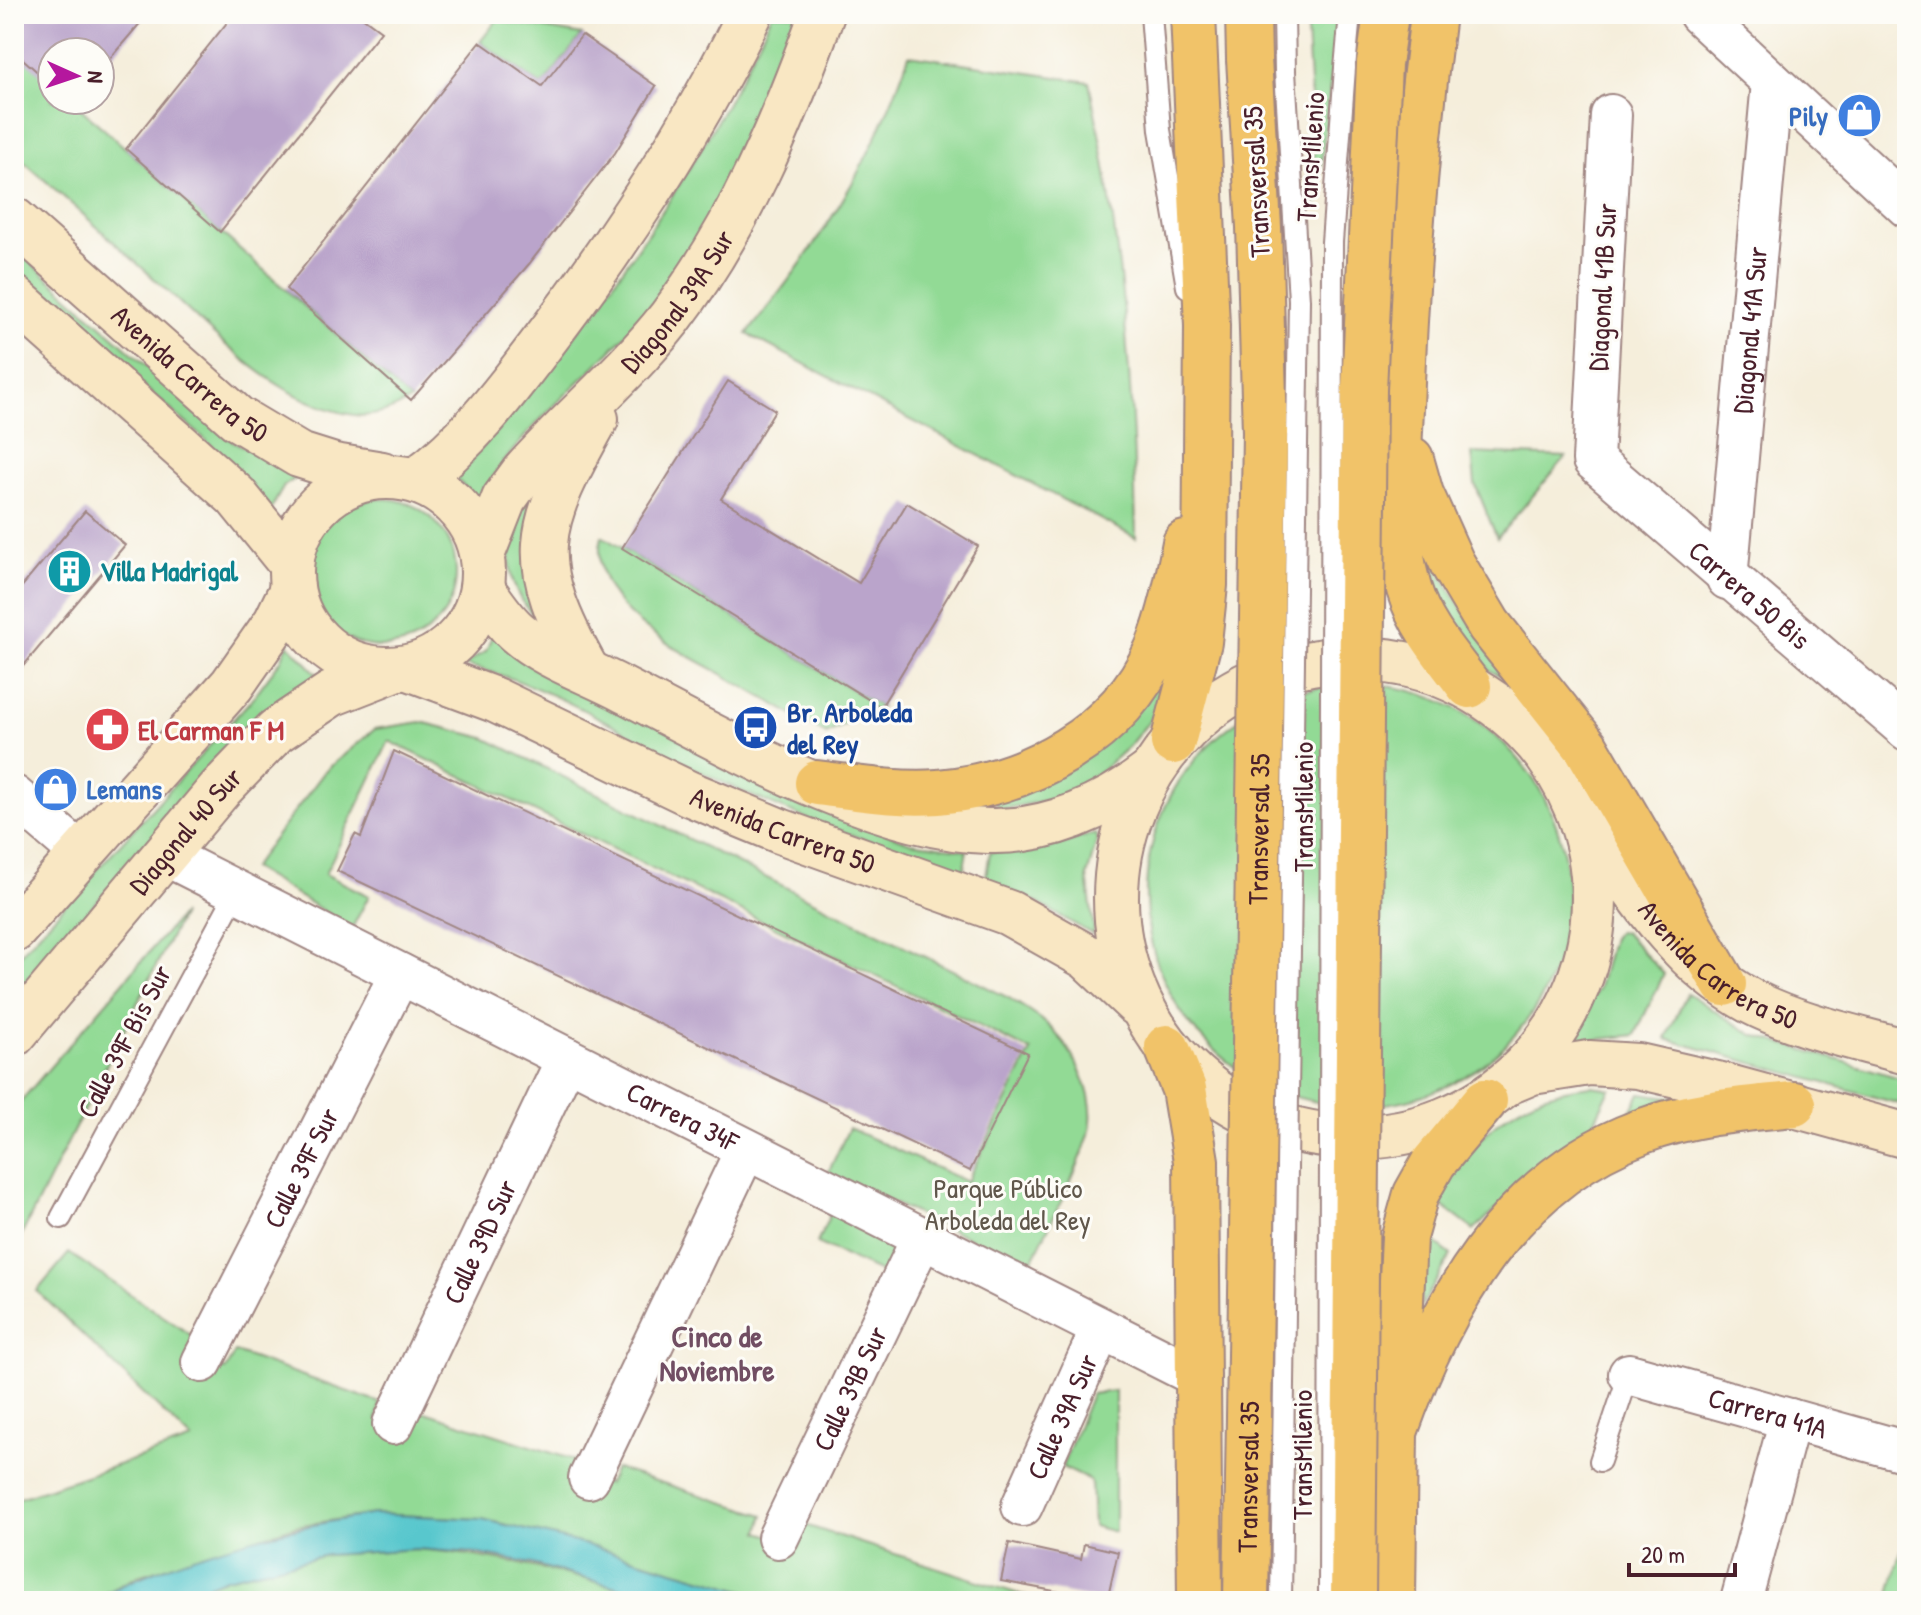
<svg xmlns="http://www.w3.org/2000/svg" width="1921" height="1615" font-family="'Patrick Hand',sans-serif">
<rect width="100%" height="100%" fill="#fdfcf7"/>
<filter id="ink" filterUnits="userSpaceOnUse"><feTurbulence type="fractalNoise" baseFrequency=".0125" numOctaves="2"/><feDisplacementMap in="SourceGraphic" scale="16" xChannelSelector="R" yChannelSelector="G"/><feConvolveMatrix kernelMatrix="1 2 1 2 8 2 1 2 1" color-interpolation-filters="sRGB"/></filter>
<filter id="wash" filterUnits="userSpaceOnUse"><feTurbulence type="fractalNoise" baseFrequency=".006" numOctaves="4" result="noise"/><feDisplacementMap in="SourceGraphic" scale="32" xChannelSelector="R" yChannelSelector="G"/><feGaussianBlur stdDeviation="1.8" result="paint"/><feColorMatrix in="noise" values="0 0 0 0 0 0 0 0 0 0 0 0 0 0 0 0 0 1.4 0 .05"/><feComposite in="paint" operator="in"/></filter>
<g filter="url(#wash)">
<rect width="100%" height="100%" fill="#f5eedb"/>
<!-- green -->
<path fill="#92da95" stroke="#6e7c60" stroke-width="2" d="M772,14H800C761,117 719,224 648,310C595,375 518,426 479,501L455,478C582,338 692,186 772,14Z
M1306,14H1338L1317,205Z
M497,20L582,35L542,86L480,42Z
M14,50L52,83V100H71L411,400C394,410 374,418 354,415C273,402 208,327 150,275C105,234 60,193 14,153Z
M909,55L1089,82C1121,233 1134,383 1136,538L747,334C821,242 871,166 909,55Z
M14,248L229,439L299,476L284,486L268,514L207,441L14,275Z
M1472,453L1566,457L1497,538L1475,484Z
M539,474L556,633C511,606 501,567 517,519C522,501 526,488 539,474Z
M308 573a74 74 0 1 1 148 0a74 74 0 1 1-148 0Z
M602,536L881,707L826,734C792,715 759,695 725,676C676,648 584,607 602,536Z
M1417,536L1505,678L1480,666L1432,604Z
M494,631L787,795L910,842L967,850L963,873C883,846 801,820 724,783C639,743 556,685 464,665L486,651Z
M1185,638L1164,703L1129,746L1088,783L1064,797L998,810L996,799Z
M288,644L320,677L286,693L256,722L14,995V961L252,699L281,660Z
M1146 895a211 211 0 1 1 422 0a211 211 0 1 1-422 0Z
M421,722L485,738L1009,998C1023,1007 1039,1016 1050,1027C1075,1052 1099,1098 1089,1134C1078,1173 1047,1228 1030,1266L828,1173L849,1128L967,1182L1031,1051L389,741L325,874L369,896L352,928L252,868L326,770L375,729Z
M1095,833L1097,840L1087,876L1094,929L1092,934L1034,901L985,882L990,852L1049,848Z
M182,914L14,1250V1109Z
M1618,931L1625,933L1664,974L1635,1035L1576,1042L1571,1034L1599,987L1612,938Z
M1687,993L1753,1035L1907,1080V1106L1666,1039Z
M1592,1086L1610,1089L1585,1141L1522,1185L1474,1230L1432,1198C1483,1135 1506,1094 1592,1086Z
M1640,1093L1691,1100L1628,1118Z
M832,1210L898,1243L884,1274L817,1243Z
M1421,1232L1451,1255L1421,1307Z
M69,1253L197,1339L189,1355L225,1370L235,1352L380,1403L377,1419L415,1430L422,1411L577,1461L574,1474L608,1484L615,1468L764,1515L759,1532L796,1543L805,1525L1041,1601H780L583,1544L482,1519L374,1514L296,1526L138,1576L91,1601H14V1500L192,1440L37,1291Z
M1115,1391V1532L1093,1526L1091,1481L1062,1467L1091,1394Z
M1907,1531V1601H1888Z
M416,1549C503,1556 584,1578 668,1601H170L226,1578L327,1555Z"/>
<!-- water -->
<path fill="#59c7cd" stroke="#52737c" stroke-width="2" d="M374,1514L482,1519L583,1544L780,1601H668L532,1564L474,1553L416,1549L327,1555L226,1578L170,1601H91C179,1554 275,1530 374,1514Z"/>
<g id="blocks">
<!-- building -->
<path fill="#baa4cb" d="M14,14H148L100,70V52H52V85L14,51Z
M234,14H358L381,31L220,232L126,149Z
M582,35L656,86L615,153L529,264L411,400L286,289L480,42L542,86Z
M728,381L775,410L721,499L859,583L907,503L978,546L881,707L622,548Z
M85,511L125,545L14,677V596Z
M394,751L1028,1053L970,1171L337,871L355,834L361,837Z
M1009,1543L1081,1559L1084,1544L1118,1552L1107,1601L1001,1581Z"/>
</g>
</g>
<g filter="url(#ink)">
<use href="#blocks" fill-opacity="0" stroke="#a08683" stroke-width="2"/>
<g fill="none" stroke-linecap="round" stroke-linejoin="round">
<defs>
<path id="lane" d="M1151,14L1160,130L1187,287
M1284,14L1285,71
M1345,68L1350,14
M61,1218L237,891
M1600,1461L1629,1374"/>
<g id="street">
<path d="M1699,14L1907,207"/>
<path id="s1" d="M1611,115L1593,460L1907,730"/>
<path id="s2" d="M1727,579L1772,82"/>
<path d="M14,796L82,854"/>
<path id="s3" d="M165,855L1200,1378"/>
<path id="s4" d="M202,1362L400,974"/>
<path id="s5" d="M1629,1374L1907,1452"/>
<path id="s6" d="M393,1424L567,1058"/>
<path d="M589,1478L746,1149"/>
<path id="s7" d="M1022,1506L1101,1329"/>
<path id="s8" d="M778,1538L922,1238"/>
<path d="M1741,1601L1790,1419"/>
</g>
<g id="secondary">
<path id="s9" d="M14,220L237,418L299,455L334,466L382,474"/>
<path d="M14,298L236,496L291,564"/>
<circle cx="387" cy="573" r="96"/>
<path d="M416,480C471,440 509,387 550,333C626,232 694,128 750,14"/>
<path id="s10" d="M482,555L504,499L523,473C570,420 626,374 670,318C740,226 783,122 822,14"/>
<path d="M482,589C493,603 503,620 517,632C544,656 585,670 618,687C719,739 875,829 988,831C1047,833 1104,808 1151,772"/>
<circle cx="1355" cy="898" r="239"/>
<path id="s11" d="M409,668L495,700L688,793L780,831L1009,913L1087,957L1136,1003"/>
<path d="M587,671C524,559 535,528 596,419"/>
<path id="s12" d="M1589,825C1634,889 1679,963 1750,1001C1798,1026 1855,1037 1907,1052"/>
<path d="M14,930L232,685L276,622L292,589"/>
<path id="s13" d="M14,1034L220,789L276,731L331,694L390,671"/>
<path d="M1513,1080L1532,1072L1589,1063L1638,1066L1721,1085L1907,1136"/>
</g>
<path id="highway" d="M1248,14L1249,59
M1433,14C1416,145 1406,276 1401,407C1399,466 1392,531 1409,589C1420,626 1446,655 1469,686
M1379,64L1386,14
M1411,459L1421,494L1452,563L1489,625L1586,747L1724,984
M1173,742L1199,642L1205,585L1207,326L1193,14
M817,783C857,788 898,795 938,792C1028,784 1120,735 1157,649C1171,615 1178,578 1185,543
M1167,1047L1184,1089L1196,1161L1200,1601
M1395,1432C1439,1308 1509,1180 1640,1132C1690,1113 1741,1109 1794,1104
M1393,1601L1395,1432L1404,1237L1416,1194L1434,1162L1485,1101"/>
</defs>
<!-- lane casing -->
<use href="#lane" stroke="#a08683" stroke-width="24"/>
<!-- street casing -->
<use href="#street" stroke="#a08683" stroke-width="44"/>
<!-- secondary casing -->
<use href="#secondary" stroke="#a08683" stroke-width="48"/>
<!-- highway casing -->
<use href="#highway" stroke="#a08683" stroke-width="48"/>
<!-- lane -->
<use href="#lane" stroke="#fff" stroke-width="20"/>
<!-- street -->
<use href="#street" stroke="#fff" stroke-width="40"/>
<!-- secondary -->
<use href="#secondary" stroke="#f9e7c3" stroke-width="44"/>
<!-- highway -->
<use href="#highway" stroke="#f1c369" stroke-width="44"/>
<defs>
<path id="lane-bridge" d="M1281,1601L1299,300L1285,71
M1329,1601L1332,242L1345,68"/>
<g id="highway-bridge">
<path id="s14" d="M1246,1601L1265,432L1259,227L1249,59"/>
<path d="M1353,1601L1364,390L1379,64"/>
</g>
</defs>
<!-- lane-bridge casing -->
<use href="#lane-bridge" stroke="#a08683" stroke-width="24" stroke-linecap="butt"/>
<!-- highway-bridge casing -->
<use href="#highway-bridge" stroke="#a08683" stroke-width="48" stroke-linecap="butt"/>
<!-- lane-bridge -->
<use href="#lane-bridge" stroke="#fff" stroke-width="20"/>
<!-- highway-bridge -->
<use href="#highway-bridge" stroke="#f1c369" stroke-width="44"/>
</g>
</g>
<!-- icons -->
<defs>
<symbol id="shop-disc" viewBox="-11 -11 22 22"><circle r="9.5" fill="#3f7fe0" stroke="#fdfcf7"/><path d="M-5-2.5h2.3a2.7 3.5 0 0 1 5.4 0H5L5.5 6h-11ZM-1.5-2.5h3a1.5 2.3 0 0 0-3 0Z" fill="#fff"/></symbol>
<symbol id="building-disc" viewBox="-11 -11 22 22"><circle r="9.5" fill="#0f9aa8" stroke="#fdfcf7"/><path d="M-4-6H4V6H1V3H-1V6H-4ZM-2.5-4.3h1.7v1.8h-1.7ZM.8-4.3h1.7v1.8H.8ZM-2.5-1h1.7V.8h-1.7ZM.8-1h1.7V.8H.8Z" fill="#fff"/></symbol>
<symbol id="bus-disc" viewBox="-11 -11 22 22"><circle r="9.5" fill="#1a4fb4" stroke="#fdfcf7"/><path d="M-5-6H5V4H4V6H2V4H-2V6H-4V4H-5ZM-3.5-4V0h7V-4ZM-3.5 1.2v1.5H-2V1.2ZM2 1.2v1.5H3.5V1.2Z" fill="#fff"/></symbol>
<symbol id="pharmacy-disc" viewBox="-11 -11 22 22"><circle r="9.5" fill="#e0444e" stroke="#fdfcf7"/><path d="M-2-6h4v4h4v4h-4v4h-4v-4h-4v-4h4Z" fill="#fff"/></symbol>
</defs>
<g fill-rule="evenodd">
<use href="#shop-disc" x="1834" y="90" width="51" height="51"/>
<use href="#building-disc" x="44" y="546" width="51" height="51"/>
<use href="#bus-disc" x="730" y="702" width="51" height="51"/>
<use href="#pharmacy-disc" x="82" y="704" width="51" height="51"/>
<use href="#shop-disc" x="30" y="764" width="51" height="51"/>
</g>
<g text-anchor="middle" stroke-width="6" stroke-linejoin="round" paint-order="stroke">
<!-- shop labels -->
<g font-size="28" font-weight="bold" fill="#366cbe" stroke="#fdfcf7" text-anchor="end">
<text x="1828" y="126">Pily</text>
<text x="87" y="799" text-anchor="start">Lemans</text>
</g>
<!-- street labels -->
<g font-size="28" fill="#4a1f2b" stroke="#fdfcf7">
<text transform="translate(1310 157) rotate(-86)" y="10">TransMilenio</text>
<text transform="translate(1256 182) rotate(-93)" y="10">Transversal 35</text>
<text transform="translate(1602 287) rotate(-87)" y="10">Diagonal 41B Sur</text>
<text dy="10" stroke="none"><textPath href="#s10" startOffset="324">Diagonal 39A Sur</textPath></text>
<text dy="10" stroke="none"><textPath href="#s2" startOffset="250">Diagonal 41A Sur</textPath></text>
<text dy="10" stroke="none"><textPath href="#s9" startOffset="234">Avenida Carrera 50</textPath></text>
<text dy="10" stroke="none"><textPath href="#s1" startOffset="552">Carrera 50 Bis</textPath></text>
<text transform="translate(1303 807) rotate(-90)" y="10">TransMilenio</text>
<text dy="10" stroke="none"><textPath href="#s11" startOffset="408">Avenida Carrera 50</textPath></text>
<text dy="10" stroke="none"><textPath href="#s14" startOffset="772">Transversal 35</textPath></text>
<text dy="10" stroke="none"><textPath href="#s13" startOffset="266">Diagonal 40 Sur</textPath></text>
<text dy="10" stroke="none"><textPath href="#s12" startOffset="194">Avenida Carrera 50</textPath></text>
<text transform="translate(124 1041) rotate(-62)" y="10">Calle 39F Bis Sur</text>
<text dy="10" stroke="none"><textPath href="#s3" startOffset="580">Carrera 34F</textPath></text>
<text dy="10" stroke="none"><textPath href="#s4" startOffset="218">Calle 39F Sur</textPath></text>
<text dy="10" stroke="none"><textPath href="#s6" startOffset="202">Calle 39D Sur</textPath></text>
<text dy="10" stroke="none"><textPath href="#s8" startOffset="166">Calle 39B Sur</textPath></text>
<text dy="10" stroke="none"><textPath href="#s5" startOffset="144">Carrera 41A</textPath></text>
<text dy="10" stroke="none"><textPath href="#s7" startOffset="98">Calle 39A Sur</textPath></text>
<text transform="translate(1302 1455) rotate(-90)" y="10">TransMilenio</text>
<text dy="10" stroke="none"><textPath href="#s14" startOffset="124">Transversal 35</textPath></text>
</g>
<!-- culture labels -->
<g font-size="28" font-weight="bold" fill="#0d838f" stroke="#fdfcf7" text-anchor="start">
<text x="100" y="581">Villa Madrigal</text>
</g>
<!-- transit labels -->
<g font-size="28" font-weight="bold" fill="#164399" stroke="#fdfcf7" text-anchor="start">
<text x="787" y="722">Br. Arboleda<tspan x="787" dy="32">del Rey</tspan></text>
</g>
<!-- health labels -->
<g font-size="28" font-weight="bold" fill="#be3a42" stroke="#fdfcf7" text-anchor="start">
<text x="138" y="740">El Carman F M</text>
</g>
<!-- park labels -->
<g font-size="28" fill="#60574b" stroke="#fdfcf7">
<text x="1008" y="1198">Parque Público<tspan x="1008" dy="32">Arboleda del Rey</tspan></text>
</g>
<!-- neighbourhood labels -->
<g font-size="30" font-weight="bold" fill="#714e63" stroke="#fdfcf7">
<text x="717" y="1347">Cinco de<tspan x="717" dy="34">Noviembre</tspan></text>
</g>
</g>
<!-- margin -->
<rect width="1921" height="1615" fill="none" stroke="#fdfcf7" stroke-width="48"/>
<!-- north arrow -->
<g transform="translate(76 76) rotate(93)"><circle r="38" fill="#fdfcf7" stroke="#b5a4a5" stroke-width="2"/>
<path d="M0-6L14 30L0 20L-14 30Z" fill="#b5179e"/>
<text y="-12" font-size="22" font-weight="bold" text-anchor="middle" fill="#4a1f2b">N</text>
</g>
<!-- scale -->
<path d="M1629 1563v12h106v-12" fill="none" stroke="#4a1f2b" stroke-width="4"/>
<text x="1641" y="1563" font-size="24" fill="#4a1f2b" stroke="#fdfcf7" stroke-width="6" paint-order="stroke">20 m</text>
</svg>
